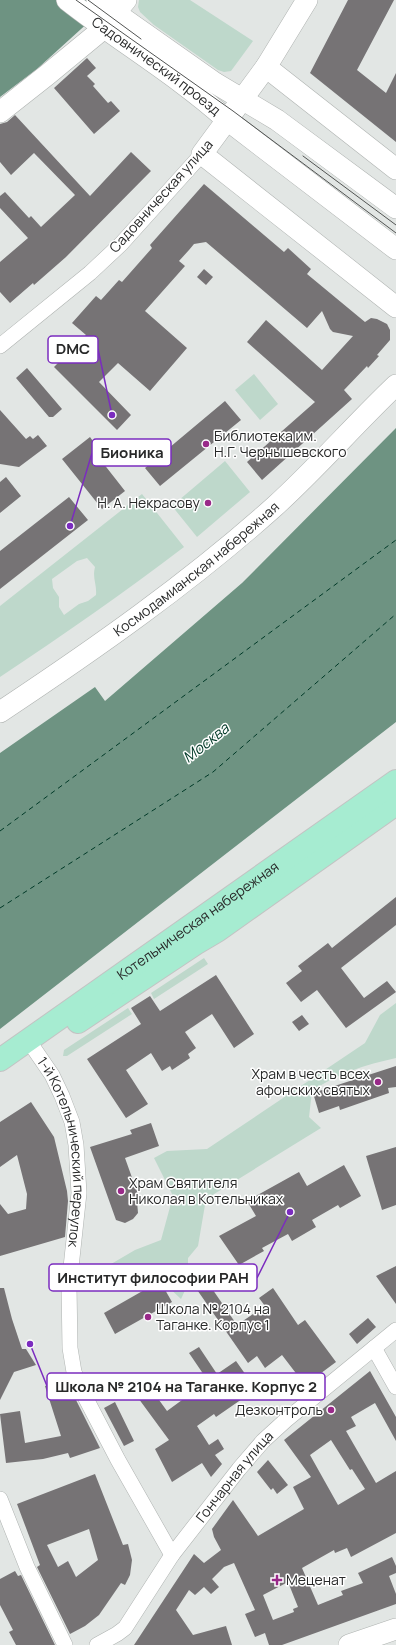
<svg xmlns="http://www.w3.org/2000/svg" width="396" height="1645" font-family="Manrope,sans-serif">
<rect width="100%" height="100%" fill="#e2e6e4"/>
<!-- green -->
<path fill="#bed8cb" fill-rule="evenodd" d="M139,0H190L253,41L231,71L224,72L218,70L154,25L140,12L138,7Z
M254,374L278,404L260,420L235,390Z
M225,461L250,492L197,537L172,506Z
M142,494L184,547C124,593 63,635 0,677V606ZM87,558L95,567C92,578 97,584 96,595L88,601L79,604L64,615L59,607V597L53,588L52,579L77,561Z
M204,958L208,964L154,999L151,993Z
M396,1003V1058C365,1065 338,1073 312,1091L309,1117L321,1128L206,1199L198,1246L188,1258V1284L181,1299L165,1284L152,1265L123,1282L93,1291L94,1274L135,1250L161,1240L173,1196L154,1158L167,1151L207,1149L365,1043L380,1015Z
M128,1008L132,1014L67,1056H63L64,1050Z"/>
<!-- water -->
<path fill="#6e9382" d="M0,0H113L37,69L0,97Z
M396,428V722L0,1029V753L95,687L105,701L242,583Z"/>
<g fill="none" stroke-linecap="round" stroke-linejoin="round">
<!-- ferry -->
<path stroke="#003927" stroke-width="1" stroke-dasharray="5 4" stroke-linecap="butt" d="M0,831L396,540
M0,908L213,772L396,614"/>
</g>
<!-- building -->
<path fill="#767375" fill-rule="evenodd" d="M348,0H394L357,70L386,93L396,73V142L310,73Z
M87,58L96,68L87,76L95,84L93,86L108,103L111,101L120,111L94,134L54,88Z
M15,115L90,196L131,152L151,171L66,257L34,285L33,283L10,303L0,292V262L28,238L0,208V196L5,192L29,218L31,216L41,227L75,195L34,153L11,175L0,162V124L7,122Z
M204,184L284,252L288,248L311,269L307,274L365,322L371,318L377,319L387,324L390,330V340L377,355L379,356L368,368L367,366L344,390L352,399L262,480L247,462L315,402L247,342L266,320L322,370L353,336L333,332L330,329L322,311L307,328L206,242L194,244L189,250L179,261L185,266L145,311L187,348L150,391L118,363L99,382L131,415L117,430L54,367L86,335L72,323L96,296L101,300L119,280L122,282L152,248L150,245Z
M204,269L213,277L206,285L197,277Z
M27,368L62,409L53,417H49L16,378Z
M225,401L241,420L160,486L145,468Z
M0,410L26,439L30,436L33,439L38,435L47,446L19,467L0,464Z
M90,437L100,451L96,454L125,491L102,509L62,459Z
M6,477L21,496L0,513V482Z
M69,497L88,520L0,589V551Z
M396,897V925L341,968L364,998L387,981L396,992L346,1028L317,990L301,1002L286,983L302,971L298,966L328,943L332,948Z
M216,975L254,1034L234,1048L212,1014L185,1032L196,1048L188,1054L190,1058L172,1070L170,1066L162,1071L151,1053L126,1070L148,1104L126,1118L87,1059L141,1024L131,1008L150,996L160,1011Z
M302,1015L309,1024L299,1031L292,1022Z
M396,1066V1087L388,1088L389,1093L340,1110L339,1106L319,1113L313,1093Z
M31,1102L54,1137L67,1191L68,1201L65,1237L0,1256V1204L8,1214L26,1209L27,1194L17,1155L0,1167V1122Z
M151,1123L159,1146L125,1158L140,1200L137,1201L138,1213L133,1219L125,1223L116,1220L90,1147L132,1134L130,1130Z
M396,1147V1205L382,1210L366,1156Z
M344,1165L361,1196L340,1208L338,1205L312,1220L316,1227L292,1241L288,1234L262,1248L264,1251L239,1265L219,1236L256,1216L247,1201L299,1172L307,1186Z
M396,1266V1304L376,1276Z
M204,1277L237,1325L265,1306L259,1298L273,1288L298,1325L305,1320L336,1362L305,1385L282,1355L265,1368L257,1356L248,1363L193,1284Z
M160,1281L172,1302L115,1334L104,1313Z
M0,1288H4L12,1319L22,1349H26L36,1365L14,1372L0,1400Z
M368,1318L376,1327L357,1344L349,1334Z
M199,1347L217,1374L236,1361L253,1385L239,1395L242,1399L216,1417L214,1414L197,1426L209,1445L218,1439L224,1449L215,1455L222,1464L211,1477L202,1463L172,1482L155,1449L169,1440L133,1391L146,1382L167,1411L208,1381L189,1353Z
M370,1371L396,1417V1441L375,1403L351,1417L356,1426L346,1431L376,1483L396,1471V1533L351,1557L347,1548L335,1553L334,1550L302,1568L318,1605L343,1595L341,1591L363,1583L358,1573L392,1557L396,1566V1573L389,1576L396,1594V1604L282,1645H269L265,1633L255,1637L245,1614L255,1610L234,1563L224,1567L212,1579L219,1587L211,1594L204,1587L195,1595L189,1590L176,1610L193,1635L226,1626L232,1645H134L194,1554L204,1563L221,1550L214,1537L212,1529L233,1500L258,1536L304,1509L293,1487L311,1477L284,1440ZM331,1440L350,1470L352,1469L365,1489L338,1505L310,1455ZM288,1582L298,1607L293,1609L294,1612L273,1620L263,1595Z
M65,1378L100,1448L70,1458L68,1453L43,1459L6,1463L0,1414L20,1411L25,1443L61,1436L45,1386Z
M115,1402L134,1441L124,1446L104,1408Z
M268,1460L288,1485L277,1494L273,1488L271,1490L257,1472Z
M95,1474L123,1545L128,1544L132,1560L130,1575L125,1585L121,1583L99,1615L85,1626L70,1634L37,1567L40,1565L17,1504ZM89,1529L98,1560L76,1577L68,1561L58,1567L47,1545Z
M15,1571L18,1576L21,1575L55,1645H16L9,1632L13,1630L0,1605V1579Z"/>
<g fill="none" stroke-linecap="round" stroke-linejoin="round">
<defs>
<g id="street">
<path d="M0,346L90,273L121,244L202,154"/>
<path id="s1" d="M28,1040L52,1075L62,1096L72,1122L76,1145L79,1193L69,1286L70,1348L74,1372L82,1391L118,1460L172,1555"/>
<path d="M374,1348L396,1387"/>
<path d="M0,1499L27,1567L65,1645"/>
<path id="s2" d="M97,1645L117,1634L125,1628L172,1555L239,1469L263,1441L286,1420L396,1330"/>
</g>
<g id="secondary">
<path id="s3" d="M67,0C119,41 177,75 226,119L396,249"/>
<path d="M97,0L215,83L277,120L396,208"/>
<path d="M307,0L266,67L202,154L396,307"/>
<path d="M266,67L396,169"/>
<path d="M0,112L47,75L98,33L126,0"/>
<path id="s4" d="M0,712C95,649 189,583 274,507C317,468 354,425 396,385"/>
<path d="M349,1645L396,1629"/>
</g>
<g id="primary">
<path d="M78,1022L195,944L217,931L396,804"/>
<path id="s5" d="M0,1060L396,781"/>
</g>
</defs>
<!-- street casing -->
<use href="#street" stroke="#afb3b1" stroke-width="16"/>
<!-- secondary casing -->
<use href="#secondary" stroke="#afb3b1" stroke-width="22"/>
<!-- primary casing -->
<use href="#primary" stroke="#c3c3c3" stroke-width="24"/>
<!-- street -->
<use href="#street" stroke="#fff" stroke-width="15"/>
<!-- secondary -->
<use href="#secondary" stroke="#fff" stroke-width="21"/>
<!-- primary -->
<use href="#primary" stroke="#a6ecd1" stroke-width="22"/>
<!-- tram -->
<path stroke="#525453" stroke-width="1" d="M76,0L233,111L396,233
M88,0L141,39
M303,156L396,225"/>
</g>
<!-- markers -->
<g fill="#992989" stroke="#fff" stroke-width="1.5">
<circle cx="206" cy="444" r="4"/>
<circle cx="208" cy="503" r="4"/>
<circle cx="378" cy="1082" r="4"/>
<circle cx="121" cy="1191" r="4"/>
<circle cx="148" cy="1317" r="4"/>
<circle cx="331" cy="1410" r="4"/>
<path d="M275 1574h4v4h4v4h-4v4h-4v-4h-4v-4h4z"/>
</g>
<g text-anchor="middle" stroke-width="3" stroke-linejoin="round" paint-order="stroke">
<!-- street labels -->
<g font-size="14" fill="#282929" stroke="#fff">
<text dy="5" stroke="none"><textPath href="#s3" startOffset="111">Садовнический проезд</textPath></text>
<text transform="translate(161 196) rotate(-48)" y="5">Садовническая улица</text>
<text dy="5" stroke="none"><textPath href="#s4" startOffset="243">Космодамианская набережная</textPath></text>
<text dy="5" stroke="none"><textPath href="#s5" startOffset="242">Котельническая набережная</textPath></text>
<text dy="5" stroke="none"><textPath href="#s1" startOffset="121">1-й Котельнический переулок</textPath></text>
<text dy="5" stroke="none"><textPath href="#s2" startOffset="220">Гончарная улица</textPath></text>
</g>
<!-- poi labels -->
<g font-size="14" fill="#282929" stroke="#fff" text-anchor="start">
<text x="214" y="441">Библиотека им.<tspan x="214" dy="16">Н.Г. Чернышевского</tspan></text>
<text x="200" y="508" text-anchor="end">Н. А. Некрасову</text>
<text x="370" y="1079" text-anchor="end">Храм в честь всех<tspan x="370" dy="16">афонских святых</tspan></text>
<text x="129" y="1188">Храм Святителя<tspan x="129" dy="16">Николая в Котельниках</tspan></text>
<text x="156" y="1314">Школа № 2104 на<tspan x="156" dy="16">Таганке. Корпус 1</tspan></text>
<text x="323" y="1415" text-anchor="end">Дезконтроль</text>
<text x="286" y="1585">Меценат</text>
</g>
<!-- water labels -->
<g font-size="15" font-style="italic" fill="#003927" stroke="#fff">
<text transform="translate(206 743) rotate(-38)" y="5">Москва</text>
</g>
</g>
<!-- callouts -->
<path fill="none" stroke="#7b2cbf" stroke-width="1.5" d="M112 415L98 349M70 526L92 453M290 1212L257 1278M30 1344L47 1386"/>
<g fill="#7b2cbf" stroke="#fff" stroke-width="1.5">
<circle cx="112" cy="415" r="4"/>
<circle cx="70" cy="526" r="4"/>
<circle cx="290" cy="1212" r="4"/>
<circle cx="30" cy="1344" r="4"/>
</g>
<g fill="#fff" stroke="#7b2cbf" stroke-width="1.5">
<rect x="48" y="336" width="50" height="27" rx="4"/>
<rect x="92" y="439" width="79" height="27" rx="4"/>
<rect x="49" y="1264" width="208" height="27" rx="4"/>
<rect x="47" y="1373" width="278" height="27" rx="4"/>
</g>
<g font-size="15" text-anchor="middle" font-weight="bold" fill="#282929">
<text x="73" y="354">DMC</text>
<text x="132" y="458">Бионика</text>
<text x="153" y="1283">Институт философии РАН</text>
<text x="186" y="1392">Школа № 2104 на Таганке. Корпус 2</text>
</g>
</svg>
